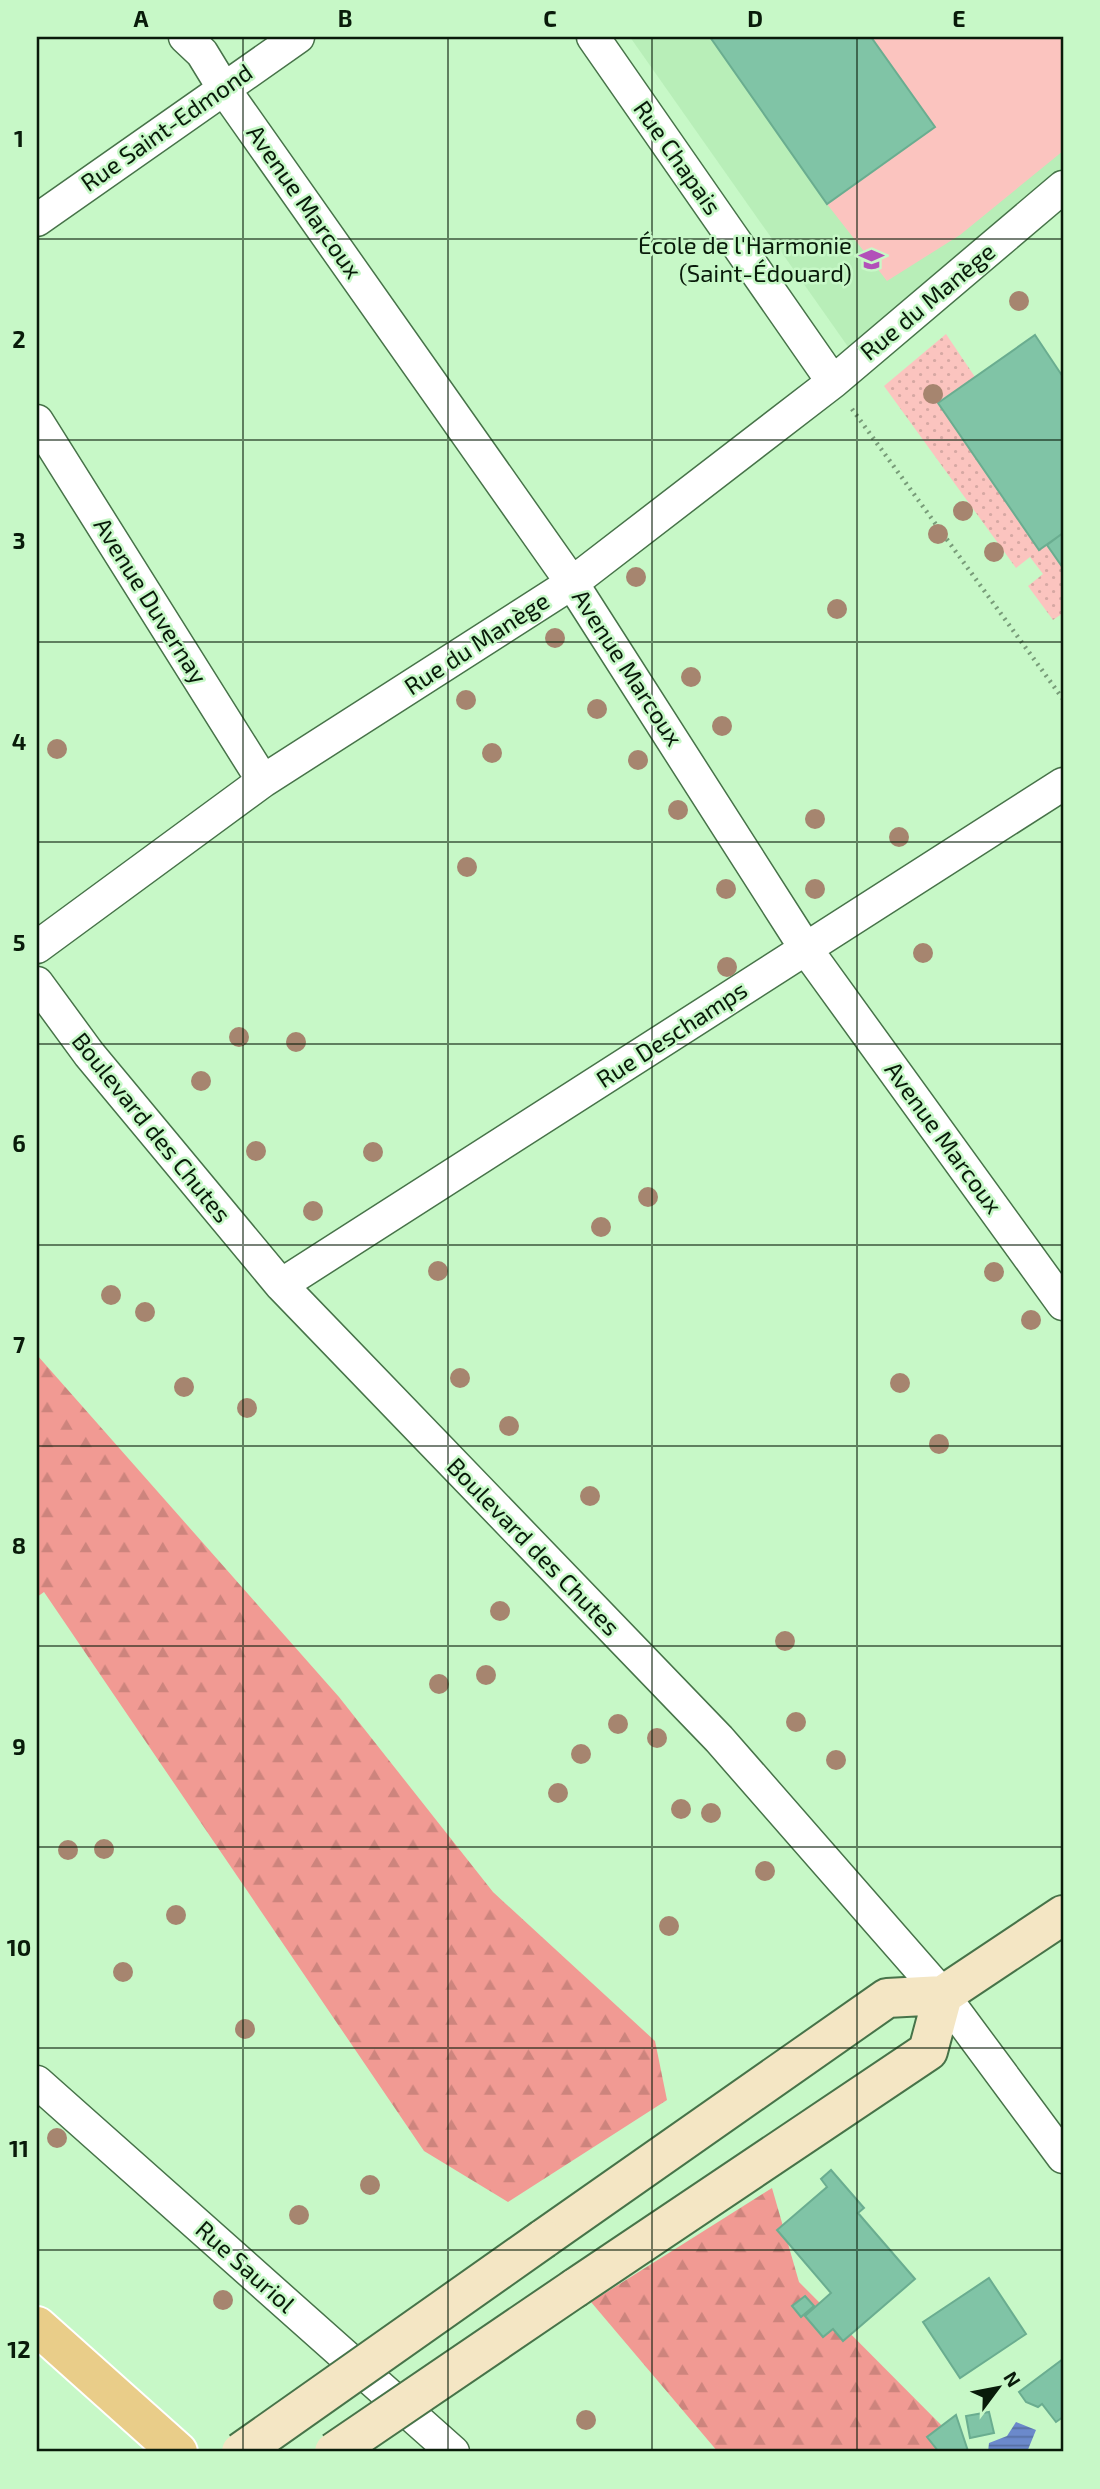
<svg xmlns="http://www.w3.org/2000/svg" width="1100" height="2489" font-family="'Exo 2',sans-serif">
<defs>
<pattern id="grass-dots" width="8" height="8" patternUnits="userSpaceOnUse" patternTransform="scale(1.75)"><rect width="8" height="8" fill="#fbc4bf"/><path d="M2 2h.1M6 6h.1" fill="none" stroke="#d6a8a3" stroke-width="1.8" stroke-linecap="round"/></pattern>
<pattern id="forest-firs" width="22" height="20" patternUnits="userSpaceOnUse" patternTransform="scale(1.75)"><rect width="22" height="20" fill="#f19a93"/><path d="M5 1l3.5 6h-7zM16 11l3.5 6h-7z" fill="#cd847d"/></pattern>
<pattern id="water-rules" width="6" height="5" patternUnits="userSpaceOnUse" patternTransform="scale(1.75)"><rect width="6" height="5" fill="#6b89cb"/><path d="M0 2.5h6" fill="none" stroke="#566fa3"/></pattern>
</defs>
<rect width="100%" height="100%" fill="#c7f8c7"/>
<!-- built -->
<path fill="#b8eeb8" d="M630,37H1063V169L851,351Z"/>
<!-- grass -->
<path fill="url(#grass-dots)" d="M946,334L975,377L938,403L1039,550L1047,545L1063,568V613L1053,620L1028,586L1043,574L1030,557L1016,568L884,386Z"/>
<!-- forest -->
<path fill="url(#forest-firs)" d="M37,1355L339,1697L493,1892L655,2041L667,2100L508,2202L424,2151L44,1592L37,1597Z
M772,2188L799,2282L968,2452H718L591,2302Z"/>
<!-- park -->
<path fill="#fbc4bf" d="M871,37H1063V151L960,235L887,281L827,204L935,127Z"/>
<!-- water -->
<path fill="url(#water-rules)" d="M1016,2422L1036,2430L1027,2452H988L989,2443L1007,2436Z"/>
<!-- building -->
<path fill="#80c4a6" stroke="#6aad90" stroke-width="2" d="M710,37H871L935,127L827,204Z
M1035,335L1063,377V533L1039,550L938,403Z
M1063,533V568L1047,545Z
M831,2170L864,2208L858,2213L915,2279L843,2341L833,2329L823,2337L805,2316L831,2293L777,2230L827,2187L821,2179Z
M989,2278L1026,2334L960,2378L923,2322Z
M805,2296L814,2306L801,2317L792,2306Z
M1063,2359V2417L1056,2422L1042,2404L1038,2407L1026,2402L1019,2392Z
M989,2412L994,2433L970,2438L966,2416Z
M956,2415L968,2451L939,2452L927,2437Z"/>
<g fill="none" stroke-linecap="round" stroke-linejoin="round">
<defs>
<path id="street" d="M185,37L202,53L224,89L572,583L806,949L1063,1304
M593,37L833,382
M37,220L298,37
M37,421L263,781
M37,947L263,781L572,583L833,382L1063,187
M37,983L89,1054L281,1285L719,1739L943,1995L1063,2157
M281,1285L1063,784
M37,2082L453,2452"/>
<path id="secondary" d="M943,1995L1063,1915
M543,2239L887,1998L943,1995
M575,2288L928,2051L943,1995"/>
<path id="primary" d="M37,2326L178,2452"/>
</defs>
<!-- street casing -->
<use href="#street" stroke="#477349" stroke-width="35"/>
<!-- secondary casing -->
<use href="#secondary" stroke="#477349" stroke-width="42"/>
<!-- primary casing -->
<use href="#primary" stroke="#fff" stroke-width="42"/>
<!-- path -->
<path stroke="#789c79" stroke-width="4.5" stroke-dasharray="2 5" stroke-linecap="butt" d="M852,409L1063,699"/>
<!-- street -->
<use href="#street" stroke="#fff" stroke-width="32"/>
<!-- secondary -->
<use href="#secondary" stroke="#f4e6c4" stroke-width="38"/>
<!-- primary -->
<use href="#primary" stroke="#e9cd89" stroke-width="38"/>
<defs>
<path id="secondary-bridge" d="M241,2452L543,2239
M334,2452L575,2288"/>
</defs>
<!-- secondary-bridge casing -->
<use href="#secondary-bridge" stroke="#477349" stroke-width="42" stroke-linecap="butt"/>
<!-- secondary-bridge -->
<use href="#secondary-bridge" stroke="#f4e6c4" stroke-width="38"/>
</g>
<!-- trees -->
<g fill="#a6856f">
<circle cx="1019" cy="301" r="10"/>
<circle cx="933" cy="394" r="10"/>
<circle cx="963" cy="511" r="10"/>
<circle cx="938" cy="534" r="10"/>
<circle cx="994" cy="552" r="10"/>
<circle cx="636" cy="577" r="10"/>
<circle cx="837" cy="609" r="10"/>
<circle cx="555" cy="638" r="10"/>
<circle cx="691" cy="677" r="10"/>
<circle cx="466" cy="700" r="10"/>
<circle cx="597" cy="709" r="10"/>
<circle cx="722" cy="726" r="10"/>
<circle cx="57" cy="749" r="10"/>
<circle cx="492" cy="753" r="10"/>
<circle cx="638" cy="760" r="10"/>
<circle cx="678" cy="810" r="10"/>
<circle cx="815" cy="819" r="10"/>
<circle cx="899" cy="837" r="10"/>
<circle cx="467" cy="867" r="10"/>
<circle cx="726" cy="889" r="10"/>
<circle cx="815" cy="889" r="10"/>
<circle cx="923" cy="953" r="10"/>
<circle cx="727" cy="967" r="10"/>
<circle cx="239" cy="1037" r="10"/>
<circle cx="296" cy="1042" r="10"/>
<circle cx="201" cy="1081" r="10"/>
<circle cx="256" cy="1151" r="10"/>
<circle cx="373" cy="1152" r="10"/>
<circle cx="648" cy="1197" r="10"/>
<circle cx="313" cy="1211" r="10"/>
<circle cx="601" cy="1227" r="10"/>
<circle cx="438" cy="1271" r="10"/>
<circle cx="994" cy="1272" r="10"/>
<circle cx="111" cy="1295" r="10"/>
<circle cx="145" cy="1312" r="10"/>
<circle cx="1031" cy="1320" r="10"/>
<circle cx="460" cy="1378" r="10"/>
<circle cx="900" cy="1383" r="10"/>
<circle cx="184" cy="1387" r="10"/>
<circle cx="247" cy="1408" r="10"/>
<circle cx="509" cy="1426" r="10"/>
<circle cx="939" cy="1444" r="10"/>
<circle cx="590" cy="1496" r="10"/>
<circle cx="500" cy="1611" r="10"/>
<circle cx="785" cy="1641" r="10"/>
<circle cx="486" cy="1675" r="10"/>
<circle cx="439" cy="1684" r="10"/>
<circle cx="796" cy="1722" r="10"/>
<circle cx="618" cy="1724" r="10"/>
<circle cx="657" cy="1738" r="10"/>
<circle cx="581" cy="1754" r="10"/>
<circle cx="836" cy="1760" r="10"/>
<circle cx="558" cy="1793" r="10"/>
<circle cx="681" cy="1809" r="10"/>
<circle cx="711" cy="1813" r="10"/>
<circle cx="104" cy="1849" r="10"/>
<circle cx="68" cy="1850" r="10"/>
<circle cx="765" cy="1871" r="10"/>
<circle cx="176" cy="1915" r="10"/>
<circle cx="669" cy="1926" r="10"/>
<circle cx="123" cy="1972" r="10"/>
<circle cx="245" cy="2029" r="10"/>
<circle cx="57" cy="2138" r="10"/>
<circle cx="370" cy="2185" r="10"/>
<circle cx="299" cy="2215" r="10"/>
<circle cx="223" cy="2300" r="10"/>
<circle cx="586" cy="2420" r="10"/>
</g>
<!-- grid -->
<path fill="none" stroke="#091b0a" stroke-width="2" stroke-opacity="0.55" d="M243,37V2452M448,37V2452M652,37V2452M857,37V2452M37,239H1063M37,440H1063M37,642H1063M37,842H1063M37,1044H1063M37,1245H1063M37,1446H1063M37,1646H1063M37,1847H1063M37,2048H1063M37,2250H1063"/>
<!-- icons -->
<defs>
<symbol id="school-bare" viewBox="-9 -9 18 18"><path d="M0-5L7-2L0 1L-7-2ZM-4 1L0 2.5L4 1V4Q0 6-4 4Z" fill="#b251b9" stroke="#c7f8c7" stroke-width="2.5" paint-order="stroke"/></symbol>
</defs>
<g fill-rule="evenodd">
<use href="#school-bare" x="854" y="242" width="35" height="35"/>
</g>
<g text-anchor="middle" stroke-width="5" stroke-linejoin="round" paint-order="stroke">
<!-- street labels -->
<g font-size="24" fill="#091b0a" stroke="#c7f8c7">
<text transform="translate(167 128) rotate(-35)" y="8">Rue Saint-Edmond</text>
<text transform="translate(677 158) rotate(55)" y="8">Rue Chapais</text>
<text transform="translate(304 202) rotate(55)" y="8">Avenue Marcoux</text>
<text transform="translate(928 302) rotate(-40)" y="8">Rue du Manège</text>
<text transform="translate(150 601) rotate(58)" y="8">Avenue Duvernay</text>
<text transform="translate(477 644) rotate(-33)" y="8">Rue du Manège</text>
<text transform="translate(627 668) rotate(57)" y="8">Avenue Marcoux</text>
<text transform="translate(672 1035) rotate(-33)" y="8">Rue Deschamps</text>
<text transform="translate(151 1128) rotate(51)" y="8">Boulevard des Chutes</text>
<text transform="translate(943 1138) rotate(54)" y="8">Avenue Marcoux</text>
<text transform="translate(533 1547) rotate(46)" y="8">Boulevard des Chutes</text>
<text transform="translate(245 2267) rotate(42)" y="8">Rue Sauriol</text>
</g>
<!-- poi labels -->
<g font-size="24" fill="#091b0a" stroke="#c7f8c7" text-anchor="end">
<text x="852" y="254">École de l'Harmonie<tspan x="852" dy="28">(Saint-Édouard)</tspan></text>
</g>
</g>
<!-- border -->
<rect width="1100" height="2489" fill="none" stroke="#c7f8c7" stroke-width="77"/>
<!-- north arrow -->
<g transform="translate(998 2388) rotate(58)" stroke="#c7f8c7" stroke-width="5" paint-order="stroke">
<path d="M0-5L12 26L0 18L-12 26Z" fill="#091b0a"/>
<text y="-10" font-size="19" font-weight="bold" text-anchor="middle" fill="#091b0a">N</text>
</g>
<rect x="38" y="38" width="1024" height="2412" fill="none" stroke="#091b0a" stroke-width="2.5"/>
<g font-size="23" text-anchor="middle" font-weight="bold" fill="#091b0a">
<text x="141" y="27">A</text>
<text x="345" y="27">B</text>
<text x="550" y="27">C</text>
<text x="755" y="27">D</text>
<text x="959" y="27">E</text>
<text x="19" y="147">1</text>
<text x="19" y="348">2</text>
<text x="19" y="549">3</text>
<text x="19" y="750">4</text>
<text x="19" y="951">5</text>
<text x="19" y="1152">6</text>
<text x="19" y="1353">7</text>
<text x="19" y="1554">8</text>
<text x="19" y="1755">9</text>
<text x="19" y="1956">10</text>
<text x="19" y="2157">11</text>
<text x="19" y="2358">12</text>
</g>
</svg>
